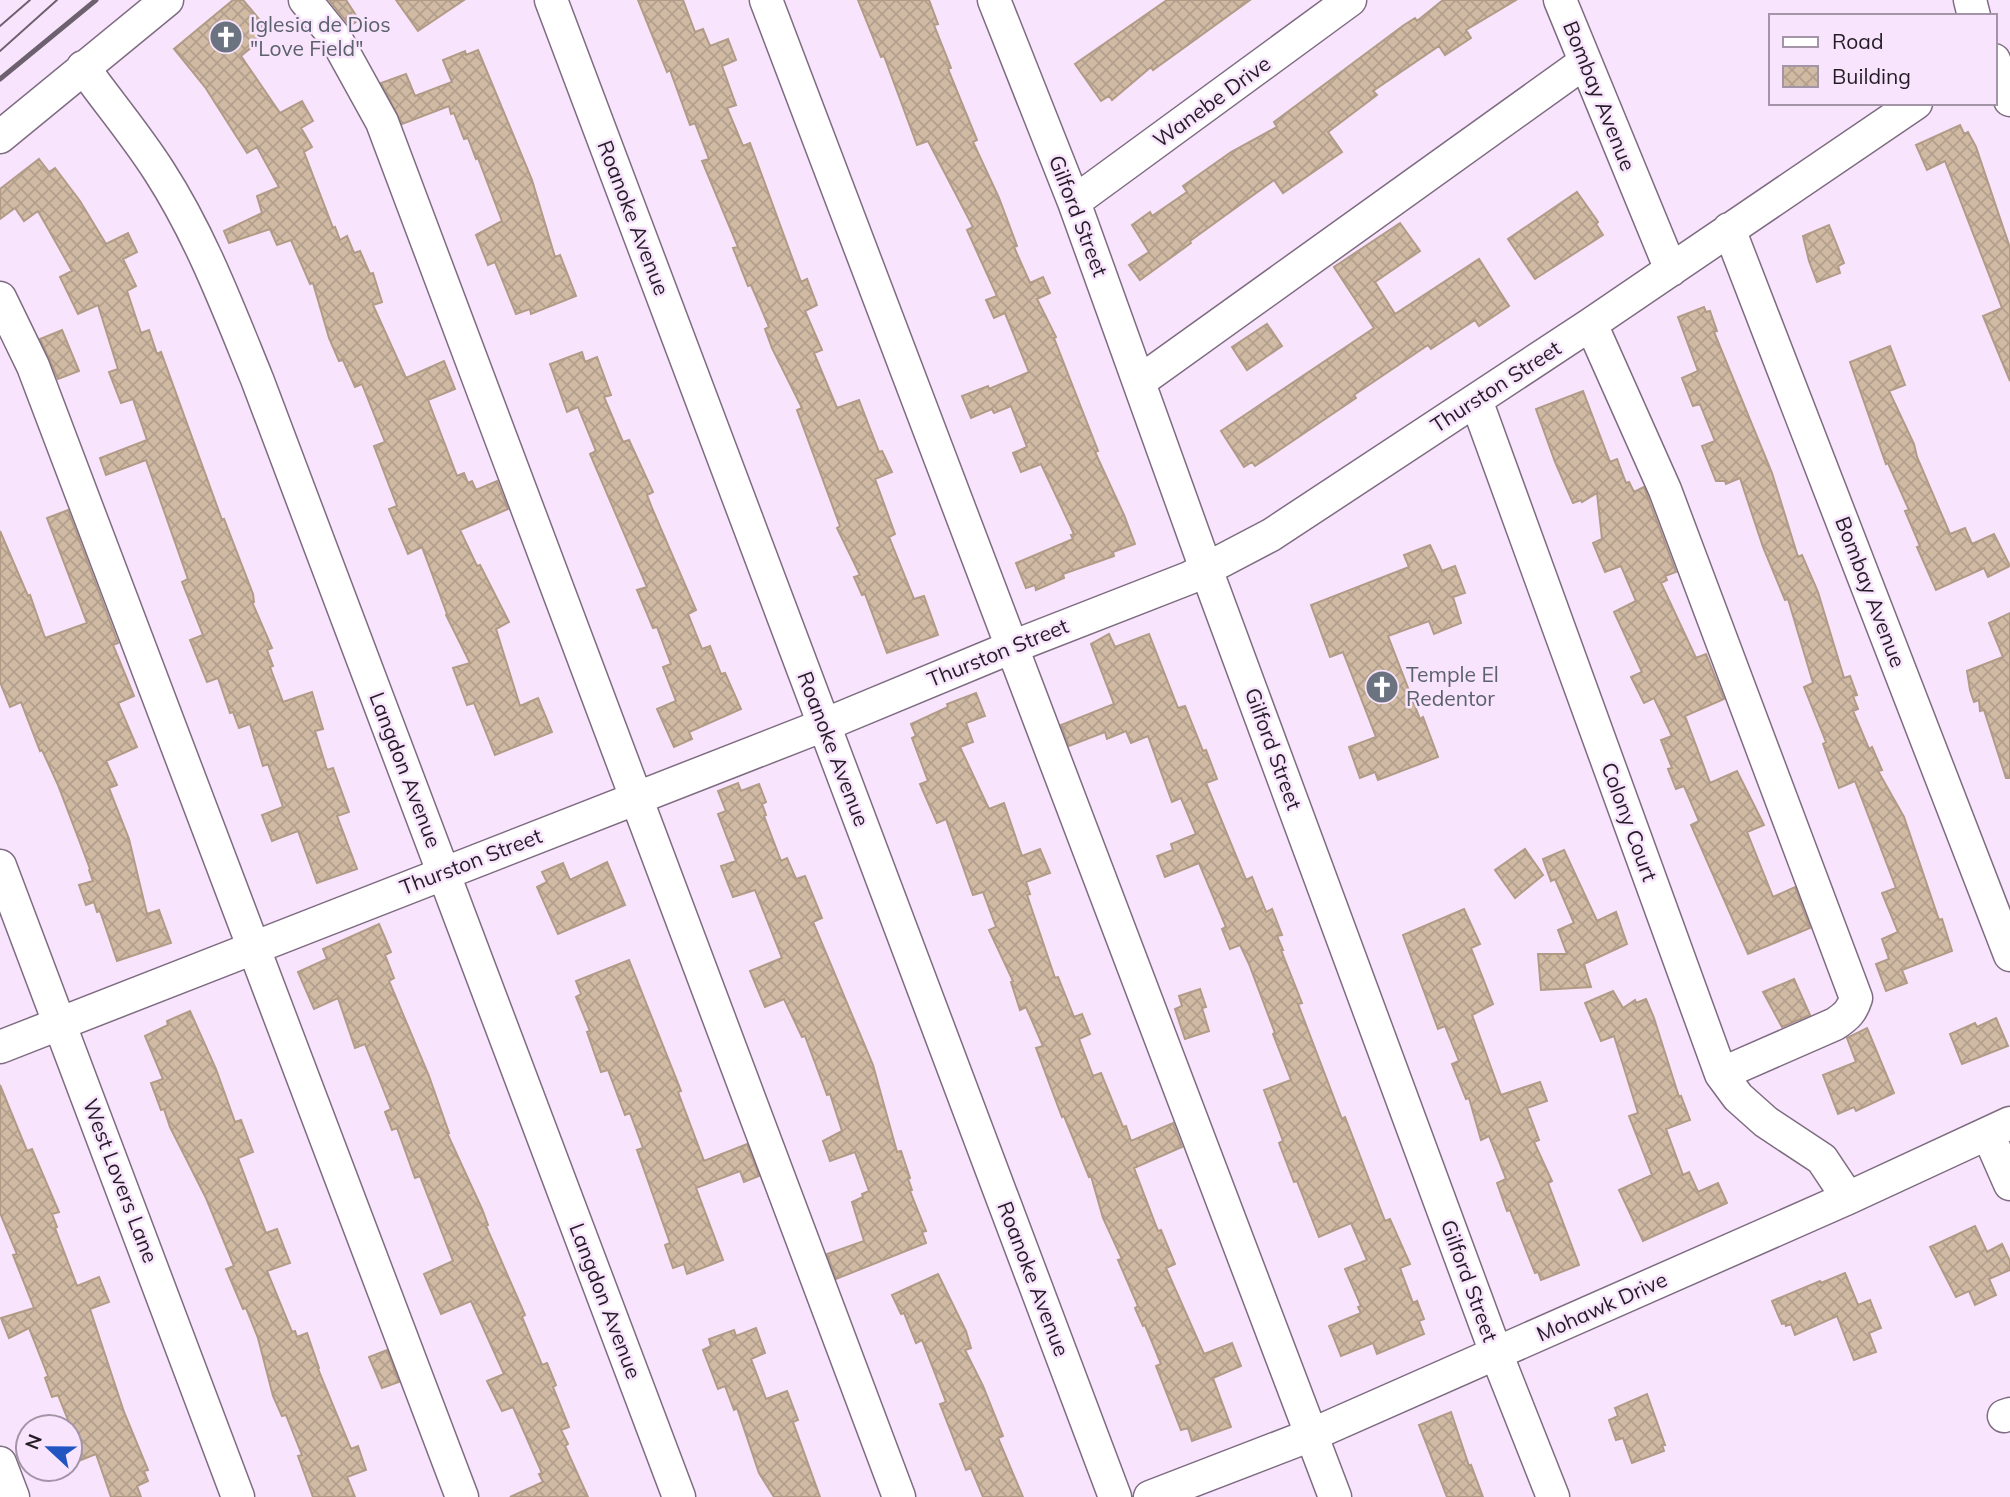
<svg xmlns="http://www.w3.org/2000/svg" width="2010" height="1497" font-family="Mulish,sans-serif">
<defs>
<pattern id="building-cross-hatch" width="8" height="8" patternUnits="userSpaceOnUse" patternTransform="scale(1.75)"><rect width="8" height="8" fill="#d0baa4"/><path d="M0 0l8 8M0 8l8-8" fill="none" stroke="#b29f8d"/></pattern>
</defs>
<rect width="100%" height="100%" fill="#f9e4fd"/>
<!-- building -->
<path fill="url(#building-cross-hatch)" stroke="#b19b87" stroke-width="2" d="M233,0H243L270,32L241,56L280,113L302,101L313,121L301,128L312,147L304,152L333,228L335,227L340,240L347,236L354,253L360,251L370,274L373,273L382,302L373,305L406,378L444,361L455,389L428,400L457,476L464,473L468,483L472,481L476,490L497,481L508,509L460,530L477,566L480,565L509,622L496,629L520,706L538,698L552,732L495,755L474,703L467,705L453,668L470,663L446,615L447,614L422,547L408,554L389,509L397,506L374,446L385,442L362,384L355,387L343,360L339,361L329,338L313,283L310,284L291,240L277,245L270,229L229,243L224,231L262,213L257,196L279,187L257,147L247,153L205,87L174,49Z
M329,0H346L359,20L350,26Z
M396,0H464L418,31Z
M638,0H683L695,32L703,29L710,46L728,39L736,60L722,66L736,105L727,108L743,146L750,143L801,282L807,279L817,305L805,311L822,350L814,353L837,408L859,400L879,452L882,451L892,472L875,479L895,534L889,537L914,599L924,596L938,635L887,653L865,594L862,595L854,577L860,575L837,528L840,526L797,410L802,408L772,348L765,329L769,327L751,285L748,286L733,248L738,247L702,161L709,159L695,123L690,125L670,70L667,72Z
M858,0H929L938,24L934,25L951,68L948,69L977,140L973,142L999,198L1017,246L1014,247L1030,283L1043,277L1050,293L1037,299L1056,337L1054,338L1098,451L1095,452L1124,515L1135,544L1113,552L1114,556L1063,574L1064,578L1036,590L1035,585L1026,588L1016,563L1073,539L1071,535L1074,534L1041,464L1021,472L1013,453L1027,447L1011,406L994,413L992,409L971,418L962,396L988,386L989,389L1029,372L1005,313L994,318L986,300L997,296L967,230L973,227L928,141L917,145L884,56L881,57Z
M1167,0H1250L1153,70L1151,67L1112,100L1109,96L1101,101L1075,64Z
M1443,0H1516L1466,30L1471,38L1445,55L1439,46L1373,91L1377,95L1328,132L1342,152L1283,193L1274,180L1190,241L1191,243L1140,280L1129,265L1149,252L1132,225L1150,212L1152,216L1187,192L1183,186L1231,152L1277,127L1274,122L1404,25L1415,18L1417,21Z
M478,50L532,180L555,257L560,255L576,296L531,314L530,309L516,314L495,262L488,265L476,235L502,221L478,158L476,159L468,138L464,139L454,113L451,114L449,106L402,124L381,83L406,74L415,96L452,82L443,60L465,51L466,55Z
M1960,125L1964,134L1968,132L1976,147L2010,248V381L1983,316L2002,308L1945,161L1927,170L1916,145Z
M39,159L49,172L55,168L80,201L106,244L128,233L137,252L123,259L136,286L127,291L141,333L149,330L157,354L161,352L222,520L224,519L253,594L254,602H252L272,648L267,650L273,666L270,667L283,702L312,692L323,729L315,731L327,770L333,768L349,812L337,816L357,869L317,883L298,831L272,841L262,815L283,807L268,764L263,766L250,724L239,728L233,712L230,713L218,678L207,682L190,640L203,635L182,582L188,579L146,460L106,475L100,458L147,440L133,399L121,403L109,372L118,369L98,305L78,314L60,277L72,271L38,211L24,221L15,208L0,219V189Z
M1577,192L1598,222L1596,224L1603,235L1535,279L1508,239Z
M1400,223L1420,251L1375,282L1395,314L1479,259L1509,306L1479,326L1475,320L1431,349L1428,345L1354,395L1356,398L1275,453L1255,466L1252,462L1244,467L1221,431L1374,328L1334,267Z
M1829,225L1844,263L1838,266L1840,273L1817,282L1809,261L1803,236Z
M1704,307L1706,312L1710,311L1717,331L1714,332L1772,473L1798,557L1802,555L1818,592L1844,678L1850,676L1857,695L1853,696L1858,709L1853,711L1869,749L1872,747L1882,770L1878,771L1904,817L1939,920L1942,919L1952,951L1902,970L1907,983L1886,991L1876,964L1889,959L1882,939L1898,932L1882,893L1896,888L1855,781L1839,788L1823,744L1826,742L1804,687L1813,683L1788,599L1785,600L1763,547L1740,478L1726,484L1725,481H1716L1702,446L1715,441L1700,404L1693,406L1682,378L1698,371L1678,317Z
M1267,324L1282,346L1247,370L1232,347Z
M62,330L79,371L58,379L40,339Z
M1890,346L1905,385L1889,391L1914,444L1917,457L1950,534L1965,528L1972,544L1994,534L2010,566L1988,577L1984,568L1936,590L1917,547L1920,546L1905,511L1909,510L1888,463L1886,464L1850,362Z
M582,352L585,362L597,357L611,395L604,397L623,442L629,440L653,492L647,495L652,508L696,610L688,614L702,649L710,646L721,674L725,673L741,709L689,732L692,739L674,747L657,709L676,701L663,667L671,664L657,627L653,628L637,590L647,587L590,454L596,451L578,407L567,412L550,364Z
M1583,391L1610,462L1617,459L1626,483L1629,482L1634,492L1644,487L1676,572L1665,576L1667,580L1661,583L1696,658L1706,654L1724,699L1685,716L1710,783L1737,771L1764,825L1747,832L1773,897L1795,887L1810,928L1748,954L1691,825L1699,821L1684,786L1676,789L1668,769L1672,768L1661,740L1672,736L1654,698L1644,703L1631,677L1642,672L1614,612L1636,601L1621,566L1605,572L1593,543L1602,539L1597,493L1582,502L1581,500L1573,503L1555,462L1536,409Z
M68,510L118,643L113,645L134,696L118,703L137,747L106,761L117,785L109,788L129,839L147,914L159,910L171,943L117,961L100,911L97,912L94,902L86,905L79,885L93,881L89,870L90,869L58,785L42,750L40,751L21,702L10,707L0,682V531L28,596L30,595L45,638L87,623L47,518Z
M1430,545L1442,571L1455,566L1465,593L1453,597L1461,623L1434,634L1429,621L1388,636L1420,719L1423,717L1438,757L1378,780L1375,772L1360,778L1349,747L1376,737L1343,652L1330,657L1311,605L1409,567L1404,555Z
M2010,613V778H2006L1984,710L1980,711L1979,700L1974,702L1970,690L1967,671L2003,657L1989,623Z
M1109,634L1115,647L1149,634L1178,708L1185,706L1203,751L1206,750L1217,779L1206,783L1246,880L1252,877L1266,912L1272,909L1282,935L1277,936L1283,950H1281L1302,1003L1298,1004L1342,1119L1345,1117L1385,1221L1390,1219L1410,1264L1400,1268L1413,1303L1417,1301L1424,1319L1419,1321L1424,1334L1377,1354L1373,1343L1341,1356L1329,1326L1361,1313L1358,1307L1361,1306L1345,1269L1367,1260L1351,1223L1319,1237L1297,1181L1294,1182L1279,1143L1283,1141L1264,1090L1291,1080L1273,1034L1275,1033L1249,964L1240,945L1230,949L1222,929L1226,927L1199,863L1165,877L1157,856L1173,850L1171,844L1196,834L1181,798L1172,802L1148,736L1131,743L1126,731L1107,739L1105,732L1069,746L1061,725L1114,704L1091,644Z
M976,693L985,716L966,723L973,742L960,747L989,809L1004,803L1022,856L1040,849L1050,873L1026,882L1030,894L1027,895L1055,978L1058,977L1074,1017L1082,1014L1090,1034L1079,1039L1093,1076L1101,1073L1123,1127L1126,1126L1131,1141L1173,1123L1182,1147L1134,1168L1158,1231L1161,1230L1175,1264L1166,1268L1204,1354L1232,1343L1241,1366L1213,1378L1231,1427L1192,1441L1188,1428L1181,1430L1156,1366L1161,1364L1145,1325L1143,1326L1135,1308L1138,1306L1118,1260L1122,1259L1103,1218L1091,1176L1089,1177L1064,1116L1062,1117L1036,1048L1043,1046L1026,1007L1020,1010L1011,982L1013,981L989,930L996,927L983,892L973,895L946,819L937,823L920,784L928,781L912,738L916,736L911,724L948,707L947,704Z
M738,783L741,791L759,784L766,802L762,804L766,815L764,816L781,861L787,858L796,879L805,876L822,918L813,922L873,1065L897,1152L901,1151L910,1178L908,1179L912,1190L910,1191L926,1231L922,1232L926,1243L836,1279L827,1254L864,1241L852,1202L863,1197L862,1194L869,1191L855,1152L830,1161L823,1141L842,1131L830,1094L827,1095L805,1036L802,1037L784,999L765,1007L750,971L782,958L755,890L733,897L721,866L736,861L718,814L726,811L718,791Z
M1525,849L1543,875L1515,898L1495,870Z
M1564,850L1597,921L1616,912L1627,944L1584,964L1591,987L1541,990L1538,954H1567L1558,930L1574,923L1555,879L1551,881L1543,859Z
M607,862L625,905L558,934L537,887L547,882L542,872L563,863L570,880Z
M1464,909L1480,944L1471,948L1493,1004L1472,1015L1501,1095L1540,1082L1547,1101L1527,1108L1539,1140L1534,1142L1552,1181L1548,1183L1579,1265L1541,1280L1538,1272L1535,1273L1510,1210L1507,1211L1497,1183L1506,1179L1489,1136L1481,1140L1469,1098L1466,1099L1452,1064L1459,1061L1445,1026L1438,1029L1403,935Z
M379,924L391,952L385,955L394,978L389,981L429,1076L449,1133H447L482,1209L488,1225L486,1226L525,1315L522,1317L542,1365L547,1363L556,1385L553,1387L569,1427L561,1430L568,1444L565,1446L588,1497H510L543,1482L539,1474L542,1473L513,1407L502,1411L487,1381L504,1374L471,1301L441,1314L424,1274L453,1261L420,1176L415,1178L397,1128L392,1130L385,1112L391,1109L365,1044L355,1048L338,998L314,1009L298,972L327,959L323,949Z
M629,960L681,1091L678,1092L704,1161L747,1144L759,1176L744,1182L740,1171L696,1188L723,1260L687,1274L684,1264L673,1268L665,1245L670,1243L637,1150L643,1148L630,1113L625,1115L608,1070L601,1072L587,1032L590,1031L576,997L581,994L576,981Z
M1794,979L1810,1015L1782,1027L1763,992Z
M1200,989L1206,1007L1202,1008L1209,1031L1185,1039L1175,1009L1182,1006L1179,996Z
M1613,991L1623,1008L1635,1000L1636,1003L1646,999L1654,1018L1679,1097L1681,1096L1690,1120L1666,1129L1683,1175L1689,1172L1698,1192L1718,1183L1727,1203L1643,1241L1619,1190L1652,1175L1629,1116L1638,1113L1614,1036L1601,1041L1585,1003Z
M190,1011L216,1069L235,1122L241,1120L253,1152L238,1158L266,1233L277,1229L290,1263L267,1271L292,1332L295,1331L297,1337L307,1333L319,1368L318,1369L351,1449L358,1446L366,1470L347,1477L355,1497H313L298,1456L302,1455L286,1415L282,1416L273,1396L258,1338L246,1308L243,1309L226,1269L234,1266L206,1198L170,1127L164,1109L161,1110L151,1083L163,1079L145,1036L168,1025L167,1021Z
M1996,1018L2008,1046L1962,1064L1950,1034L1975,1023L1977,1027Z
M1867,1028L1894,1093L1856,1111L1854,1107L1838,1114L1823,1075L1856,1062L1847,1038Z
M0,1085L27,1151L32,1149L59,1212L52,1214L57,1227L55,1228L77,1286L99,1277L109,1302L90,1309L124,1412L148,1470L144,1471L148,1481L137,1486L141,1497H111L96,1454L76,1462L70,1448V1425L58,1395L52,1397L45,1378L48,1376L29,1328L9,1338L1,1318L34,1308L13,1255L17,1254L0,1213Z
M1975,1226L1987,1252L2002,1244L2010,1261V1270L1989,1279L1996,1295L1975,1305L1969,1291L1956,1297L1930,1247Z
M1845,1273L1858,1305L1870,1300L1881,1328L1869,1333L1876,1352L1854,1360L1837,1316L1795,1335L1791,1324L1786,1326L1785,1323L1782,1324L1772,1301L1820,1281L1821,1283Z
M938,1274L966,1331L971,1348L965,1350L983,1386L1003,1436L998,1438L1023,1497H983L971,1468L966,1470L940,1404L946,1402L922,1340L916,1343L904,1313L901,1314L892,1295Z
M756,1328L765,1353L751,1359L766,1399L787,1391L798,1420L793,1422L820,1497H774L759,1473L737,1408L734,1410L725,1386L718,1389L703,1350L711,1346L709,1339L734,1330L736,1336Z
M387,1350L399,1382L382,1388L369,1357Z
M1647,1394L1665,1445H1662L1664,1451L1632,1463L1623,1438L1616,1440L1609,1420L1618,1416L1615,1408Z
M1451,1412L1469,1466L1471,1465L1483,1497H1447L1419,1425Z"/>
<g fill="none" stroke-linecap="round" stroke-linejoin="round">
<defs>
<path id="minor" d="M305,0L335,37L382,122L899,1497
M551,0L1115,1497
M766,0L1335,1497
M994,0L1074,202L1206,569L1496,1353L1553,1497
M1560,0L1671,270
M1970,0L1974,16
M1994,60L2010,100
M83,67C108,102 136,135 159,171C201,236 228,308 257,379L679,1497
M0,137L167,0
M1074,202L1350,0
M1729,229L2010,955
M0,298L33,366L462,1497
M1591,324L1665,490L1856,998C1852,1011 1847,1016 1835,1024L1721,1074
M1139,382L1585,62
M1476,400L1721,1074L1738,1097L1766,1122L1822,1159L1848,1198
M0,866L238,1497
M0,1047L824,725L1012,647L1189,578L1271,535L1591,324L1916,103
M1988,1134L2010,1184
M2004,1416L2010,1414
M0,1463L13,1497
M1150,1497L1311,1435L1848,1198L2010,1123"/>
</defs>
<!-- minor casing -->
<use href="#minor" stroke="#7e6c81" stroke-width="35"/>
<!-- minor -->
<use href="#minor" stroke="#fff" stroke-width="32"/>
<!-- tram -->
<path stroke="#6d616f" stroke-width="2" d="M0,26L30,0
M0,51L57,0"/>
<!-- rail -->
<path stroke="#6d616f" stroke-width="5" d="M0,79L96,0"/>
</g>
<!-- icons -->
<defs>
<symbol id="church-disc" viewBox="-11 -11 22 22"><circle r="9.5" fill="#6b7280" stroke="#f9e4fd"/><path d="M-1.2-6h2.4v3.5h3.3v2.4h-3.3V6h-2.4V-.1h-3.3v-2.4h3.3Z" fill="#fff"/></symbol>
</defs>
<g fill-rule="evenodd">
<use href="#church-disc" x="207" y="18" width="38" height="38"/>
<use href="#church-disc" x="1363" y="668" width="38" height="38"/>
</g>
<g text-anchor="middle" stroke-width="5" stroke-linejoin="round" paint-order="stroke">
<!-- worship labels -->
<g font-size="21" fill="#5b616d" stroke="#f9e4fd" text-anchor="start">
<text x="250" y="32">Iglesia de Dios<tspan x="250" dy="24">"Love Field"</tspan></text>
<text x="1406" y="682">Temple El<tspan x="1406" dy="24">Redentor</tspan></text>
</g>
<!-- street labels -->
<g font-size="21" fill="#251d26" stroke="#f9e4fd">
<text transform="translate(1599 96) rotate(68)" y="7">Bombay Avenue</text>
<text transform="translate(1212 102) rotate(-36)" y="7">Wanebe Drive</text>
<text transform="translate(1078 216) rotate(69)" y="7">Gilford Street</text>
<text transform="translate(633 218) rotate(69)" y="7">Roanoke Avenue</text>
<text transform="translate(1496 387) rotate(-33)" y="7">Thurston Street</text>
<text transform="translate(1870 592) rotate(69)" y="7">Bombay Avenue</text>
<text transform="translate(998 653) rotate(-22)" y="7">Thurston Street</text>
<text transform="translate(833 749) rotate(69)" y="7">Roanoke Avenue</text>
<text transform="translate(1273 749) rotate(70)" y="7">Gilford Street</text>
<text transform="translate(405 770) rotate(69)" y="7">Langdon Avenue</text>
<text transform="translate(1629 822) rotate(70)" y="7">Colony Court</text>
<text transform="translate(471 862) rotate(-21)" y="7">Thurston Street</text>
<text transform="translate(120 1181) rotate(69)" y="7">West Lovers Lane</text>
<text transform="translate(1033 1279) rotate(69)" y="7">Roanoke Avenue</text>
<text transform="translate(1469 1281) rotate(70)" y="7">Gilford Street</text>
<text transform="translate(605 1301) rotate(69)" y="7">Langdon Avenue</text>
<text transform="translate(1602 1307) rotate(-24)" y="7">Mohawk Drive</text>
</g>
</g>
<!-- legend -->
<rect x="1769" y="14" width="228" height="91" fill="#f9e4fd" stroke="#a494a7" stroke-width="2"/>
<rect x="1783" y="37" width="35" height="10" fill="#ffffff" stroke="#a494a7" stroke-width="2"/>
<text x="1832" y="49" font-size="21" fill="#251d26">Road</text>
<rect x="1783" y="66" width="35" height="21" fill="url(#building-cross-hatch)" stroke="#a494a7" stroke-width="2"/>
<text x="1832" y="84" font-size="21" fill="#251d26">Building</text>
<!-- north arrow -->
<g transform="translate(49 1448) rotate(292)"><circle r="33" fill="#f9e4fd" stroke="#a494a7" stroke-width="2"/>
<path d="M0-5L12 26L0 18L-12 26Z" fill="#2155c2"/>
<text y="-10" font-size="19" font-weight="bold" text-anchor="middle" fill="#251d26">N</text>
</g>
</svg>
